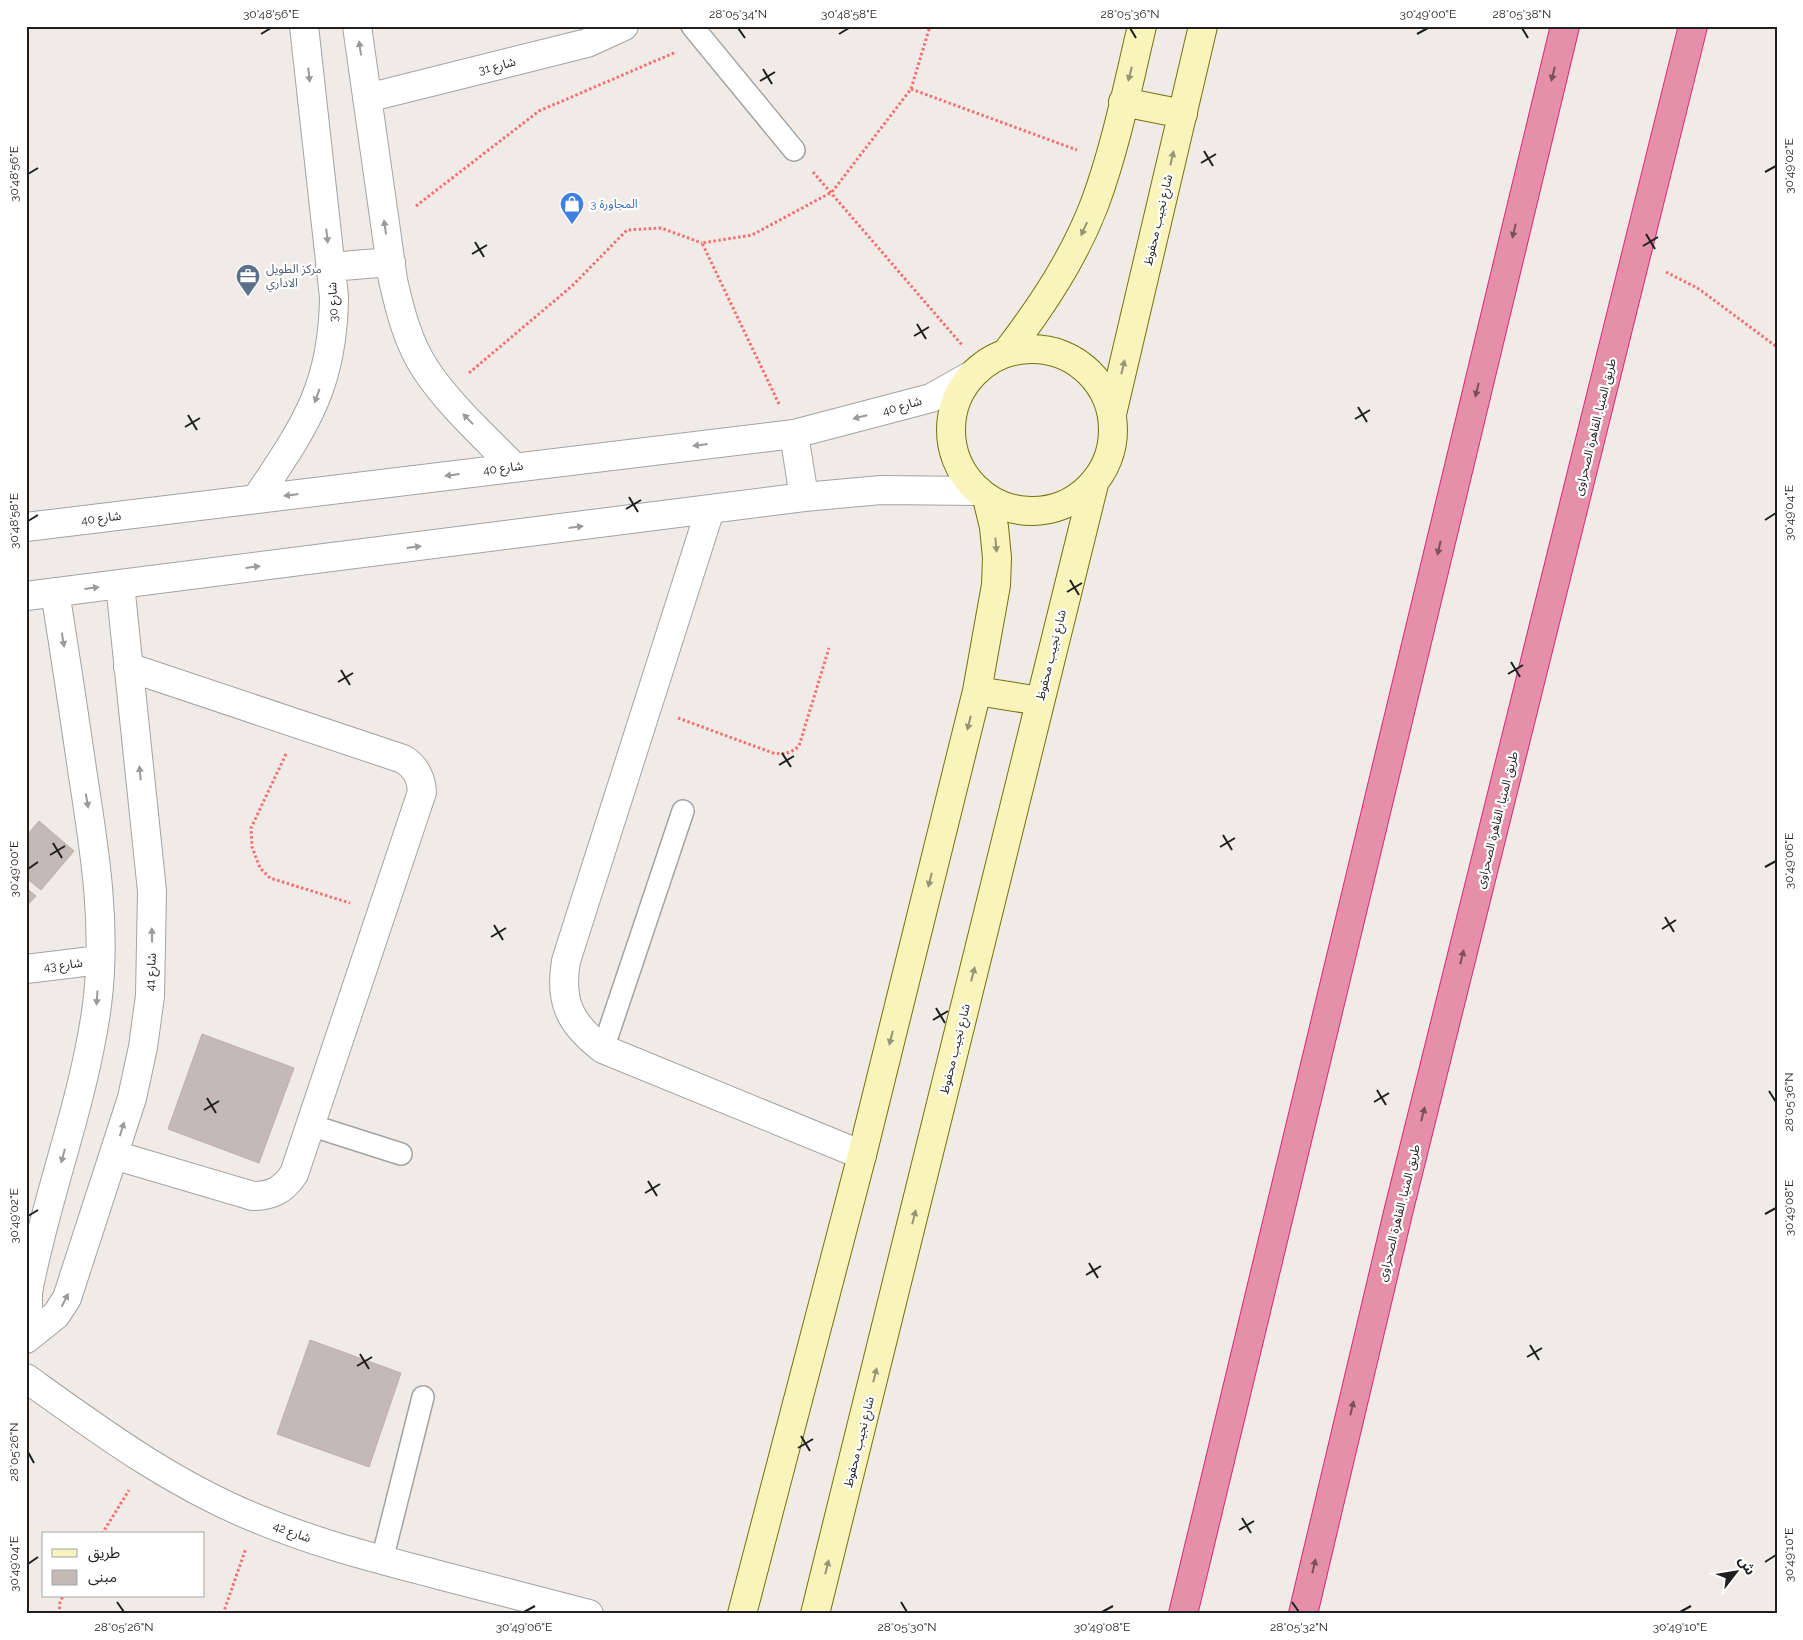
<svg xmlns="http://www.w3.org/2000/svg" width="1803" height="1640" font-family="Raleway,'Noto Sans Arabic',sans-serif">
<rect width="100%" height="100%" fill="#f0ebe6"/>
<!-- building -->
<path fill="#c4bab5" stroke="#c1b0a8" d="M39,821L74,851L41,890L26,878V836Z
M26,888L36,896L26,907Z
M202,1034L294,1068L259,1163L168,1129Z
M310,1340L401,1373L369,1467L277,1434Z"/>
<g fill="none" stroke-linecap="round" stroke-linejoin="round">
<defs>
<path id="lane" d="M692,26L794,150
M603,1049L683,811
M310,1125L401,1154
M382,1560L423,1397"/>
<path id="street" d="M357,26L393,280C400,311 408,343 426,370C450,406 484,436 514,467
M367,98L587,43L624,26
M330,267L391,262
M794,434L804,497
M256,499C304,427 333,388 334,297L304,26
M710,510L566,961C559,1002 570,1024 603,1049L862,1155
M26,527L794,434L931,398L970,376
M26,596L804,497L881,490L979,491
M26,969L100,960
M114,1155L253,1196C272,1196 283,1190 294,1174L422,792C421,777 416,767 403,759L128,667
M31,1333L28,1320V1292C46,1196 84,1103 97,1005C107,928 95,852 83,776C74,714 65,653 55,592
M26,1339L56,1315L67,1298L132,1098L143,1047L150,996L152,891L120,584
M26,1378C100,1431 173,1485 258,1519C315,1543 375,1558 435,1574C486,1587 538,1601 589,1614"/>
<path id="secondary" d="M1123,102L1183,114
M951 430a81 81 0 1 1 162 0a81 81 0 1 1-162 0Z
M1006,353C1042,306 1074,258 1095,203C1116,146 1128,85 1142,26
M1112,414L1203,26
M977,691L1040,701
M742,1614L862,1155L977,691L996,585L997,558L994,527L987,498
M815,1614L1094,484"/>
<path id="highway" d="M1183,1614L1565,26
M1303,1614L1398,1213L1693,26"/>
</defs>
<!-- lane casing -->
<use href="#lane" stroke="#a3a3a3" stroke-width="24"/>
<!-- street casing -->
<use href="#street" stroke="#a3a3a3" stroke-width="30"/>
<!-- secondary casing -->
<use href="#secondary" stroke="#757407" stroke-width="30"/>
<!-- highway casing -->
<use href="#highway" stroke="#d8297a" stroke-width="30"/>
<!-- path -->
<path stroke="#f76f72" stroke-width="3" stroke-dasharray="2.5 2.5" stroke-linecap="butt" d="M911,89L1077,150
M813,172L962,345
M416,206L539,111L676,52
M1666,272L1699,289L1777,347
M469,373L572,286L627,230L661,228L702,243
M779,404L702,243L752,235L832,192L911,89L930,26
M678,718L773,753C784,755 791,753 799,746L829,648
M286,754L251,828L252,847L260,868L270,878L350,903
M102,1534L129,1490
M59,1614L60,1602L63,1596
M223,1614L246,1548"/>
<!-- lane -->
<use href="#lane" stroke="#fff" stroke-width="21"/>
<!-- street -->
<use href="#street" stroke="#fff" stroke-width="28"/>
<!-- secondary -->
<use href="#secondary" stroke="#f8f4bb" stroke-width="28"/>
<!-- highway -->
<use href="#highway" stroke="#e58fa9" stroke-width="28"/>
</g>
<!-- one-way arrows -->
<defs><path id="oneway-solid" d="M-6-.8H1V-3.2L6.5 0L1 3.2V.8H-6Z" transform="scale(1.25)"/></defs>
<g fill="#9a9a9a">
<use href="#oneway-solid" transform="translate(360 48) rotate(-98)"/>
<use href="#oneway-solid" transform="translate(309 75) rotate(84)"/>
<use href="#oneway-solid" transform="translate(385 227) rotate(-98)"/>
<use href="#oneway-solid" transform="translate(327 236) rotate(84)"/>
<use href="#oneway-solid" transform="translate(317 396) rotate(110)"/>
<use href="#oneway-solid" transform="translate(860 417) rotate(166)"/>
<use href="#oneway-solid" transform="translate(468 419) rotate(-134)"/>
<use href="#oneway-solid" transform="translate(700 445) rotate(173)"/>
<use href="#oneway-solid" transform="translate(452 475) rotate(173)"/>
<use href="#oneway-solid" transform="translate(291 495) rotate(173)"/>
<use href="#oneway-solid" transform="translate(576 527) rotate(-7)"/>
<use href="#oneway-solid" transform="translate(414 547) rotate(-7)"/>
<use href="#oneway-solid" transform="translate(253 567) rotate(-7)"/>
<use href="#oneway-solid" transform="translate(92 588) rotate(-7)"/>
<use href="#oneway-solid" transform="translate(63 640) rotate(81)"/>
<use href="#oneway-solid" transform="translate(140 773) rotate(-96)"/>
<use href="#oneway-solid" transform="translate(87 801) rotate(81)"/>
<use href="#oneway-solid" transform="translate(152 935) rotate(-91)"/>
<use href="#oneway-solid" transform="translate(97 998) rotate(94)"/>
<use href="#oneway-solid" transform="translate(122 1129) rotate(-73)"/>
<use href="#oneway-solid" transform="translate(63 1156) rotate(105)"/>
<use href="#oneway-solid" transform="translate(65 1300) rotate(-63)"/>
</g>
<g fill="#969475">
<use href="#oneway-solid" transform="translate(1130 74) rotate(104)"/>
<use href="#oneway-solid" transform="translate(1172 158) rotate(-77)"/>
<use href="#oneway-solid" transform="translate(1084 229) rotate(114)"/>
<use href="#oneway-solid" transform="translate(1123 367) rotate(-77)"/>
<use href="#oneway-solid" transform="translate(996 545) rotate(85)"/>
<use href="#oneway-solid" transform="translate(969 723) rotate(104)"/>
<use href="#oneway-solid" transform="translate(930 880) rotate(104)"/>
<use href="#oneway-solid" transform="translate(973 974) rotate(-76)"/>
<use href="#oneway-solid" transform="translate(891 1038) rotate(104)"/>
<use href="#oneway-solid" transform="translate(914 1217) rotate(-76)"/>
<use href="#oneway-solid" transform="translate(875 1375) rotate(-76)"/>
<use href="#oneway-solid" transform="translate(827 1567) rotate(-76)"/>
</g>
<g fill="#78515d">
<use href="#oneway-solid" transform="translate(1553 74) rotate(104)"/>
<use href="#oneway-solid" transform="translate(1514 231) rotate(103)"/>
<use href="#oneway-solid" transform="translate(1477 390) rotate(103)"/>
<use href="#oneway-solid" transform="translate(1439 548) rotate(103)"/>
<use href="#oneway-solid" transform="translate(1462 957) rotate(-76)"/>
<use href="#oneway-solid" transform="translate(1423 1114) rotate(-76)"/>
<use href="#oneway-solid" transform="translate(1352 1408) rotate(-77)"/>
<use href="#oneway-solid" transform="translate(1314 1566) rotate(-77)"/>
</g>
<!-- ticks -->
<path fill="none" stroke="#1f1f1f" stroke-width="2" d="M738,28L745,38M1130,28L1136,38M1522,28L1528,38M261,34L271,28M839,34L849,28M1417,34L1428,28M763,69L772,84M760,81L775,72M1204,151L1213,166M1201,163L1216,154M1765,172L1776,166M28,174L38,168M1646,234L1655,249M475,242L484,257M1643,246L1658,237M472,254L487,245M917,324L926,339M914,336L929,327M1358,407L1367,422M188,415L197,430M1355,419L1370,410M185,427L200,418M629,497L638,512M626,509L641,500M1765,520L1776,513M28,521L38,515M1070,580L1079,595M1067,592L1082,583M1511,662L1520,677M341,670L350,685M1508,674L1523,665M338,682L353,673M782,753L791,767M779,765L794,756M1223,835L1232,850M53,843L62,858M1220,847L1235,838M50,855L65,846M1765,867L1776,861M28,869L38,862M1665,917L1674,932M494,925L503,940M1662,929L1676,920M491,937L506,928M936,1008L945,1023M933,1020L948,1011M1377,1090L1386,1105M1769,1091L1776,1102M207,1098L216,1113M1374,1102L1389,1093M204,1110L219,1101M648,1181L657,1196M645,1193L660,1184M1765,1214L1776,1208M28,1216L38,1210M1089,1263L1098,1278M1086,1275L1101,1266M1530,1345L1539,1360M360,1354L369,1369M1527,1357L1542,1348M357,1366L372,1357M801,1436L810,1451M798,1448L813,1439M28,1452L34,1463M1242,1518L1251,1533M1239,1530L1254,1521M1765,1562L1776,1555M28,1564L38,1557M117,1602L124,1612M901,1602L907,1612M1292,1602L1299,1612M524,1612L535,1606M1102,1612L1113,1606M1680,1612L1691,1606"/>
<!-- icons -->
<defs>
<symbol id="shop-pin" viewBox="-11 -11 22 30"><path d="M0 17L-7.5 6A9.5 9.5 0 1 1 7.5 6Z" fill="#3f7fe0" stroke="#fff"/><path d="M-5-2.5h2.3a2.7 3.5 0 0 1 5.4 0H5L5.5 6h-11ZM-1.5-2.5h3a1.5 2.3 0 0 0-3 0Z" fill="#fff"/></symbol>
<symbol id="office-pin" viewBox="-11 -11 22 30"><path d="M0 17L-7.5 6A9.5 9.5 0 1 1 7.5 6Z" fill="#5c6f8a" stroke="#fff"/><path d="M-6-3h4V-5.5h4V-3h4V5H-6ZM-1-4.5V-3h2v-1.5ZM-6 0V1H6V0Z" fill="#fff"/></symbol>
</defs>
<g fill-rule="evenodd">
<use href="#shop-pin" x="558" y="190" width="28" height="38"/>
<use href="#office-pin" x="234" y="262" width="28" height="38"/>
</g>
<g text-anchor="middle" stroke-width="4.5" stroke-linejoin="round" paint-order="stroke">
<!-- street labels -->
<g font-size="12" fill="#1f1f1f" stroke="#fff">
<text transform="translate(497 66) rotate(-14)" y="4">شارع 31</text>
<text transform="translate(1158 220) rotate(-77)" y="4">شارع نجيب محفوظ</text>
<text transform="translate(333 302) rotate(-92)" y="4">شارع 30</text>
<text transform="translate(902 406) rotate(-16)" y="4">شارع 40</text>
<text transform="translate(1595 427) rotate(-76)" y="4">طريق المنيا, القاهرة الصحراوى</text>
<text transform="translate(503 468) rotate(-7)" y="4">شارع 40</text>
<text transform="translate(101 518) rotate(-7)" y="4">شارع 40</text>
<text transform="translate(1051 655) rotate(-76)" y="4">شارع نجيب محفوظ</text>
<text transform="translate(1497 820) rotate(-76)" y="4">طريق المنيا, القاهرة الصحراوى</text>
<text transform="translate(63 965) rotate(-7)" y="4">شارع 43</text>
<text transform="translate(151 972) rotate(-87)" y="4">شارع 41</text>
<text transform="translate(955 1049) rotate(-76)" y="4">شارع نجيب محفوظ</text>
<text transform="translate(1399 1213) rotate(-76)" y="4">طريق المنيا, القاهرة الصحراوى</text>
<text transform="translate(859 1442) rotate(-76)" y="4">شارع نجيب محفوظ</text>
<text transform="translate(292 1532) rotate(20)" y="4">شارع 42</text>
</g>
<!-- shop labels -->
<g font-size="12" fill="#366cbe" stroke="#fff" text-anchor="start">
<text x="590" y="208">المجاورة 3</text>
</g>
<!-- service labels -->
<g font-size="12" fill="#4e5e75" stroke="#fff" text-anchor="start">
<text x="266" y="273">مركز الطويل<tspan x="266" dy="14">الاداري</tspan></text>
</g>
</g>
<!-- border -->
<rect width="1803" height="1640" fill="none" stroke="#ffffff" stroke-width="55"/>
<!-- legend -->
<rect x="42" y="1532" width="162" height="65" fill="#ffffff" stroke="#a5a5a5"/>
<rect x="52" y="1549" width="25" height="8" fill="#f8f4bb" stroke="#a5a5a5"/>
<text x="88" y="1558" font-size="15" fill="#1f1f1f">طريق</text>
<rect x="52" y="1570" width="25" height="15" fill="#c4bab5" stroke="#a5a5a5"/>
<text x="88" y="1582" font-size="15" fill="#1f1f1f">مبنى</text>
<!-- north arrow -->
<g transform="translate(1736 1572) rotate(59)" stroke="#ffffff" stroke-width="4" paint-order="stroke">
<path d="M0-4L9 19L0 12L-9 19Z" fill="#1f1f1f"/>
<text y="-8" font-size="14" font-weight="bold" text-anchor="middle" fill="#1f1f1f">ش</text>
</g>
<rect x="28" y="28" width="1748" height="1584" fill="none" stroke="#1f1f1f" stroke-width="2"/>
<g font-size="12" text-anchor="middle" fill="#1f1f1f">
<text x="271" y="18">30°48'56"E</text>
<text x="738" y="18">28°05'34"N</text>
<text x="849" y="18">30°48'58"E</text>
<text x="1130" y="18">28°05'36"N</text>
<text x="1428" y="18">30°49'00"E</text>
<text x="1522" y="18">28°05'38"N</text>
<text transform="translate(1789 166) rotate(-90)" y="4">30°49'02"E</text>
<text transform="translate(14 174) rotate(-90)" y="4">30°48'56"E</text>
<text transform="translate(1789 513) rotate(-90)" y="4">30°49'04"E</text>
<text transform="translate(14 521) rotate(-90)" y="4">30°48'58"E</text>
<text transform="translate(1789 861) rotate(-90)" y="4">30°49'06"E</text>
<text transform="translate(14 869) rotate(-90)" y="4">30°49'00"E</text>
<text transform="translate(1789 1102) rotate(-90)" y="4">28°05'36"N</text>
<text transform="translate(1789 1208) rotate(-90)" y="4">30°49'08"E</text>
<text transform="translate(14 1216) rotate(-90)" y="4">30°49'02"E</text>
<text transform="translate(14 1452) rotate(-90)" y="4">28°05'26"N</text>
<text transform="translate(1789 1555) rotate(-90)" y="4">30°49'10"E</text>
<text transform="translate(14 1564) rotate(-90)" y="4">30°49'04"E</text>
<text x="124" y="1631">28°05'26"N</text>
<text x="524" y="1631">30°49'06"E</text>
<text x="907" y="1631">28°05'30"N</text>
<text x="1102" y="1631">30°49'08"E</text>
<text x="1299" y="1631">28°05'32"N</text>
<text x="1680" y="1631">30°49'10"E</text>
</g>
</svg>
